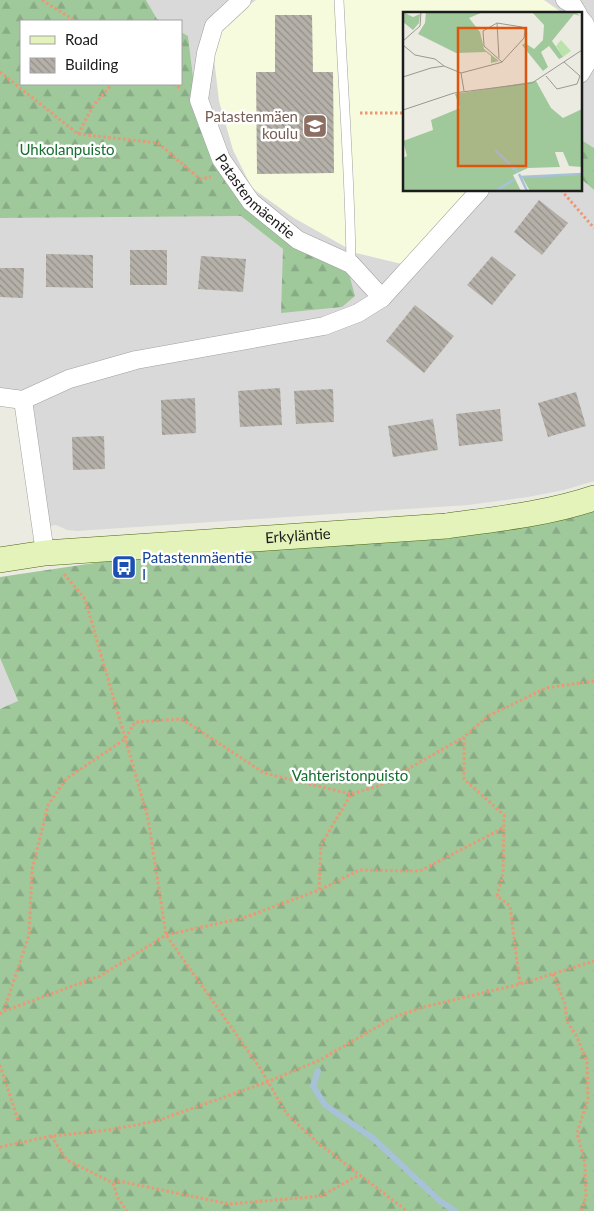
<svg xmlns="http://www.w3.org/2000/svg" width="594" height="1211" font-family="Lato,sans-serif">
<defs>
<pattern id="forest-firs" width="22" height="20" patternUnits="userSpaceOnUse" patternTransform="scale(1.25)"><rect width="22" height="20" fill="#9fc89b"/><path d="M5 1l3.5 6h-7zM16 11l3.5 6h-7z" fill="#88ab85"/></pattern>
<pattern id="building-back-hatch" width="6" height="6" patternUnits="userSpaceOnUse" patternTransform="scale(1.25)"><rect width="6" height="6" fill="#b5b1a9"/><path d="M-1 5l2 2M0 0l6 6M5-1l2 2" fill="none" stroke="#928f89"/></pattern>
</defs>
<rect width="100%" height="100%" fill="#ecebe2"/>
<!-- residential -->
<path fill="#dad9d9" d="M146,0H594V148L580,139V14H404V190H580V178L594,190V481L564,490L528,497L468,505L77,531L67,530L56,525L41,527L23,400L0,397V218L241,215L283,249L310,252L255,215L225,182L230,173L199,126L188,36L181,32V21H161L157,19Z
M0,658L18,702L0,709Z"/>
<!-- education -->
<path fill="#f5fbdc" d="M256,0H544L564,14H404V190H474L406,265L356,253L294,218L252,188L233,150L219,101L213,50L224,24Z"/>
<!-- forest -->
<path fill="url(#forest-firs)" d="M0,0H146L157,19L161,21H21V84H181V32L188,36L199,126L231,173L225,182L255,216L310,252L349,274L355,296L342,307L281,313L283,249L241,216L0,218Z
M580,139L594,148V190L580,178Z
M594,489V1211H0V709L18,701L0,658V577L262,538L446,526Z"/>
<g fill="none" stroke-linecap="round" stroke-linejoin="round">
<!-- stream -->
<path stroke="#a7c2d6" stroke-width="6" d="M318,1071L313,1086L325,1105L374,1139L440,1201L455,1211"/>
</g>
<!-- building -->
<path fill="url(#building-back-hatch)" d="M275,15H312L313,72H333L334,173L257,174L256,72H275Z
M539,200L568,223L542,255L514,232Z
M130,250H167V285H130Z
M46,254L93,255V288L46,287Z
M201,256L246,259L243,292L198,289Z
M492,256L516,275L492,305L467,285Z
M0,268H24L23,298L0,297Z
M415,305L454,336L424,373L386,341Z
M280,388L282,425L240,427L238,391Z
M333,389L334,422L296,424L294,391Z
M576,392L586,426L548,437L538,403Z
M195,398L196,433L162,435L161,400Z
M500,409L503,441L459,446L456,414Z
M433,419L438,450L393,457L388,426Z
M104,436L105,469L73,470L72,437Z"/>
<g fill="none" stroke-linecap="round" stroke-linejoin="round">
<defs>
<path id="lane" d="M339,0C343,88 350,176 351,264"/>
<g id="street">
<path id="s1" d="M242,0L214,26L206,53L199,100L221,159L251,202L298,240L351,264L382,298"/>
<path d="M565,0L572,4L578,14"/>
<path d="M580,18L585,24L588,61L580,74"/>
<path d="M0,397L23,400L69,379L136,360L324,326L358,313L382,298L480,190"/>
<path d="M23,400L45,553"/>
</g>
<g id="secondary">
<path id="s2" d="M0,560L45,553L446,526C496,519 546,514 594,498"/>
</g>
</defs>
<!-- lane casing -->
<use href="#lane" stroke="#a0a0a0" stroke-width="10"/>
<!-- street casing -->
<use href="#street" stroke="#a0a0a0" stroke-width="19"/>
<!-- secondary casing -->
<use href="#secondary" stroke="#4c670f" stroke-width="26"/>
<!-- path -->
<path stroke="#ec9874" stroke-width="3" stroke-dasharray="2.5 2.5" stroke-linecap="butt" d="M42,0L75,21
M0,72L78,134L158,143L200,179L211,177
M173,84L182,89
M360,113H404
M78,134L93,106L112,84
M561,190L594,228
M64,574L85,599L148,818L166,935L260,1068L286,1113L318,1143L407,1211
M320,890L359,870L420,871L503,828
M553,974L565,1004L567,1021L577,1037L587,1062L588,1099L577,1133L585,1163L586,1197L581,1211
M520,984L510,906L497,896L503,874L504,815L464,779V737L488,716L546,688L594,681
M4,1010L29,935L32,870L48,805L66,779L125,739L135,722L182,719L264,773L351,794
M0,1014L4,1011L100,976L166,935L243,918L319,890L321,845L351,794L378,786L464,737
M0,1065L18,1120
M51,1136L67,1160L113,1183L119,1181L229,1204L321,1196L359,1175
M0,1147L51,1136L109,1130L156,1121L267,1082L320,1060L394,1017L424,1007L520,984L594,961
M113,1183L118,1198L127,1211"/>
<!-- lane -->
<use href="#lane" stroke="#fff" stroke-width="9"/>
<!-- street -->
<use href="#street" stroke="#fff" stroke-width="18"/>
<!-- secondary -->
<use href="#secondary" stroke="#e4f3ba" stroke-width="25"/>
</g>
<!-- icons -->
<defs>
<symbol id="school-square" viewBox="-11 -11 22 22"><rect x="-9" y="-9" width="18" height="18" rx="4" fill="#8d6e63" stroke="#fff"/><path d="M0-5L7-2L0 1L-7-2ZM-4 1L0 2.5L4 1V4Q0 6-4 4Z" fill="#fff"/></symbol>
<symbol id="bus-square" viewBox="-11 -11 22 22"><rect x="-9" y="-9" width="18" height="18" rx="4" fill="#1a4fb4" stroke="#fff"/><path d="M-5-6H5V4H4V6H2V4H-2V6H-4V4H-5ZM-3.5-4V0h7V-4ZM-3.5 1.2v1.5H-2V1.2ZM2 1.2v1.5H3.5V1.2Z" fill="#fff"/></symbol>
</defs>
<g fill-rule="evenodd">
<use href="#school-square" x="301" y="112" width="28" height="28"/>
<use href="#bus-square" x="110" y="553" width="28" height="28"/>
</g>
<g text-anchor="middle" stroke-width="5" stroke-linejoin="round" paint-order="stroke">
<!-- education labels -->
<g font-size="15" fill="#785e54" stroke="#fff" text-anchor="end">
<text x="298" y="122">Patastenmäen<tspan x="298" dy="17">koulu</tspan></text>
</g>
<!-- park labels -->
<g font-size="15" fill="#156f2f" stroke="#fff">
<text x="67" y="155">Uhkolanpuisto</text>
<text x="350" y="781">Vahteristonpuisto</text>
</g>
<!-- street labels -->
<g font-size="15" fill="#1c1c1c" stroke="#fff">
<text dy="5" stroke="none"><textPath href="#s1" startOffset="228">Patastenmäentie</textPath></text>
<text dy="5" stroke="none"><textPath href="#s2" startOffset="299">Erkyläntie</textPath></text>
</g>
<!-- transit labels -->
<g font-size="15" fill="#164399" stroke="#fff" text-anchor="start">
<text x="142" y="563">Patastenmäentie<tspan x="142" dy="17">I</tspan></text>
</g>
</g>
<!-- overview -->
<g transform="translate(403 12)">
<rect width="179" height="179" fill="#ecebe2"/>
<path d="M158,28L168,39L160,45L153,34Z" fill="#bce2ac"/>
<path d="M0,0L10,5L17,2L16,11L10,18L0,10ZM23,0H80L66,6L77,20L81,37L96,49L88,51V44L83,40L53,41L15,22L22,11ZM129,0H172L177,4L171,2L149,29L160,45L156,47L146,34L138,40L145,55L140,59L119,33L122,31L131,37L140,28L141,13ZM133,69L148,96L160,106L179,97V155L166,154L160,140H152L157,155L125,156L110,163L118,179H0V146L4,144L0,129L30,118L28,108L57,96L52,82ZM179,162V179H127L119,165Z" fill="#9fc89b"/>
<path fill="none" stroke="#a7c2d6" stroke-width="2.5" d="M92,138L115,160M116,162L124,179M117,165L179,162M92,179L112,167"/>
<path fill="none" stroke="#999893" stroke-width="1" d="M94,11L96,46M0,29L17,14L18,0M0,33L12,43L32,47L41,54M58,61L61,79M143,64L154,77L174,72L177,64L161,50M0,65L28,56L41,54L58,61L96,51L99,50L121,26L122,18L119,15L94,11L80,19L81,34L99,50M0,98L51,81L129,71L179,38"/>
<path fill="#de560d" fill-opacity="0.15" stroke="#de560d" stroke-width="2.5" d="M55,16H123V154H55Z"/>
<rect width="179" height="179" fill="none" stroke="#1c1c1c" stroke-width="2.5"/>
</g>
<!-- legend -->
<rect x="20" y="20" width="162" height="65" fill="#ffffff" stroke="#a4a4a4"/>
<rect x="30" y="36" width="25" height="8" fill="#e4f3ba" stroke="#a4a4a4"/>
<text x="65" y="45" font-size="15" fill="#1c1c1c">Road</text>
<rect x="30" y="58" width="25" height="15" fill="url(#building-back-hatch)" stroke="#a4a4a4"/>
<text x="65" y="70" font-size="15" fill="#1c1c1c">Building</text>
</svg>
